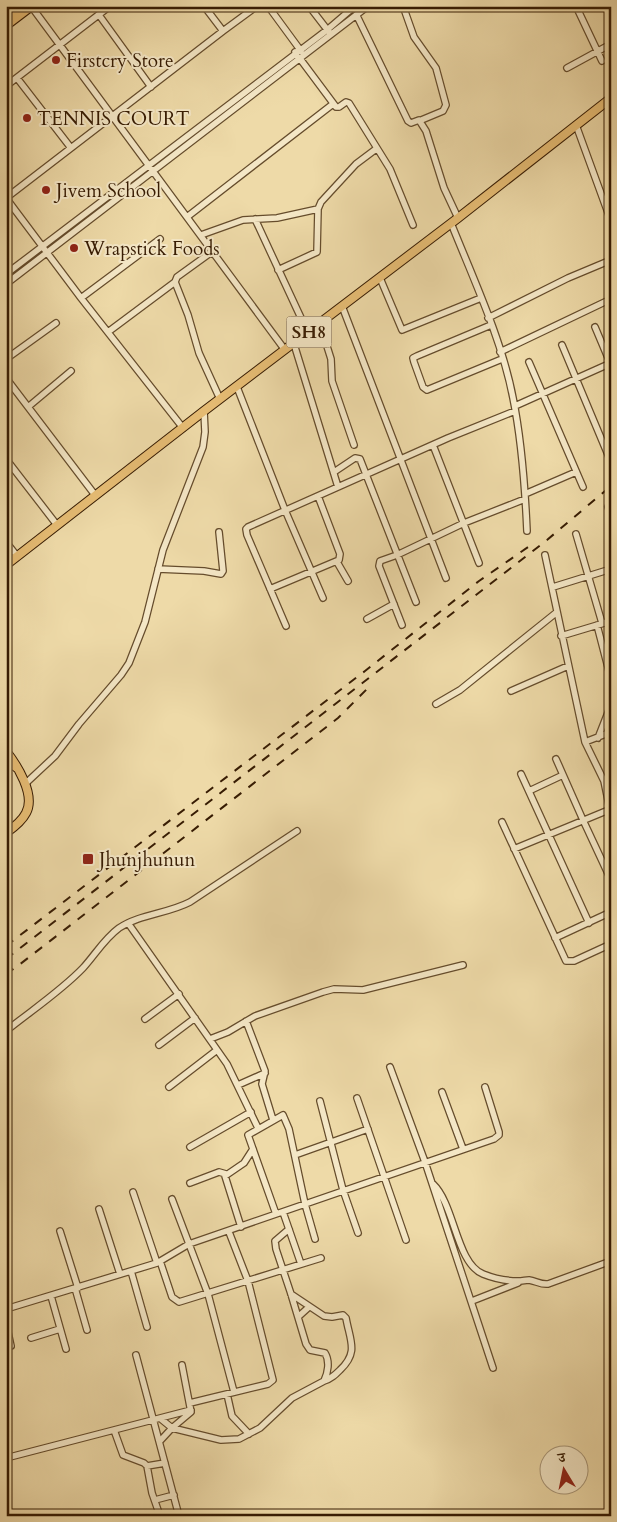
<svg xmlns="http://www.w3.org/2000/svg" width="617" height="1522" font-family="Cardo,'Noto Serif Devanagari',serif">
<rect width="100%" height="100%" fill="#eedaa8"/>
<filter id="stains"><feTurbulence type="fractalNoise" baseFrequency=".004" numOctaves="4"/><feColorMatrix values="0 0 0 0 .2 0 0 0 0 .09 0 0 0 0 .02 0 0 0 .5 -.17"/></filter>
<radialGradient id="worn" r=".72"><stop offset=".6" stop-color="#630" stop-opacity="0"/><stop offset="1" stop-color="#630" stop-opacity=".3"/></radialGradient>
<g fill="none" stroke-linecap="round" stroke-linejoin="round">
<defs>
<path id="minor" d="M31,6L285,350
M204,6L223,31L257,6
M268,6L301,51
M309,6L329,32
M403,6L414,37L436,68L446,105L443,111L419,121
M576,6L602,61
M99,15L151,87
M357,16L408,121L411,123L419,120L426,131L444,188L458,218
M295,52L336,107H339L346,102L349,103L390,169L413,225
M567,68L611,44
M17,78L71,148
M6,86L110,6
M576,125L611,221
M187,217L333,104
M255,219L308,333
M451,223C473,278 502,340 513,398C522,442 525,486 527,531
M201,235L243,220L277,218L318,209
M213,251L177,277L175,282L188,315L199,353L220,399
M278,270L317,252L318,209L321,202L356,164L376,149
M6,274L327,30L355,6
M380,278L402,330L481,298
M6,284L368,6
M81,298L160,239
M342,306L446,578
M488,318L568,278L611,260
M320,324L331,359L332,381L354,445
M491,325L417,356L413,358L414,362L423,387L427,390L502,359
M595,327L611,365
M108,332L175,282
M294,344L338,487
M562,345L611,462
M500,352L611,299
M6,359L56,323
M529,362L583,487
M6,378L95,495
M237,387L285,510L323,598
M515,406L611,363
M28,407L71,371
M183,428L81,298L6,198L223,31
M433,445L479,563
M6,459L57,525
M334,472L355,458L360,459L416,602
M525,494L576,472
M608,507L611,515
M576,534L602,623
M6,542L17,556
M545,555L585,742L604,781L611,815
M337,562L348,581
M158,569L204,571L221,574L223,571L219,532
M553,587L611,569
M270,589L339,560L340,554L318,496
M367,619L394,604
M402,625L379,566L380,561L397,555L464,523L525,499
M597,625L611,679
M286,626L247,535L246,529L248,527L448,438L515,411
M561,636L611,621
M511,691L568,666
M436,704L460,690L557,612
M598,738L611,705
M585,742L611,732
M556,759L583,820L611,880
M521,774L589,923
M25,784L55,756L79,724L121,675L129,663L145,622L163,550L203,447L205,432L204,411
M529,791L563,775
M502,822L566,961H574L611,944
M514,849L611,809
M128,923L227,1064L258,1128
M555,938L611,912
M145,1019L179,994
M246,1021L265,1071L262,1084L273,1120
M6,1031C32,1010 61,991 83,968C95,955 104,939 119,928C140,914 167,914 190,902L297,831
M210,1039L228,1032L255,1016L323,992L334,989L363,990L463,965
M159,1045L195,1018
M390,1067L425,1162L493,1368
M238,1085L265,1073
M169,1087L217,1050
M442,1092L463,1149
M357,1098L406,1240
M320,1101L343,1190L358,1233
M190,1147L251,1112
M295,1155L368,1129
M190,1183L219,1172L226,1174
M433,1184C455,1205 456,1263 483,1274C493,1278 507,1281 518,1281C522,1281 526,1280 529,1280C536,1281 541,1285 548,1284L611,1261
M133,1192L157,1263
M172,1199L208,1294L234,1392
M99,1209L120,1274
M283,1212L301,1264
M276,1214L248,1135L283,1115L289,1129L305,1204L315,1239
M241,1227L225,1176L244,1163L253,1149
M60,1231L78,1288
M160,1261L172,1297L179,1302L321,1258
M131,1271L147,1327
M75,1288L87,1330
M291,1294L324,1316L332,1317L343,1315L346,1318C350,1341 359,1352 340,1370C335,1375 331,1379 324,1381
M51,1296L66,1349
M472,1301L518,1283
M6,1309L157,1263L189,1244L494,1139L499,1135V1132L485,1087
M298,1317L309,1307
M6,1323L11,1346
M31,1338L60,1329
M136,1355L179,1516
M227,1394L232,1416L249,1434
M190,1403L268,1384L273,1380L248,1281L229,1232
M161,1419L172,1428L221,1440L239,1439L260,1428L292,1398L324,1381C328,1373 330,1361 325,1353L310,1350L306,1344L291,1294L276,1249L275,1241L289,1229
M114,1430L123,1455L144,1463L147,1466L152,1493L160,1516
M160,1441L172,1428L191,1412L182,1365
M6,1458L191,1410
M147,1466L165,1463
M155,1500L174,1495"/>
<path id="major" d="M6,565L204,411L458,218L611,98
M6,751C17,765 36,795 26,813C22,821 13,828 6,833
M6,760L17,768"/>
<path id="highway" d="M6,15L18,6
M6,25L31,6"/>
</defs>
<!-- minor casing -->
<use href="#minor" stroke="#654c2c" stroke-width="8"/>
<!-- major casing -->
<use href="#major" stroke="#371c03" stroke-width="10"/>
<!-- highway casing -->
<use href="#highway" stroke="#371c03" stroke-width="11"/>
<!-- minor -->
<use href="#minor" stroke="#f4e7c6" stroke-width="5.5"/>
<!-- major -->
<use href="#major" stroke="#e7bd74" stroke-width="8"/>
<!-- highway -->
<use href="#highway" stroke="#e7bd74" stroke-width="9"/>
<!-- rail -->
<path stroke="#371c03" stroke-width="2" stroke-dasharray="9 9" stroke-linecap="butt" d="M6,946L365,671L479,581L531,545
M6,959L547,540L611,486
M6,974L19,965L338,718L369,687"/>
</g>
<!-- markers -->
<g fill="#8f2418" stroke="#f4e7c6" stroke-width="2">
<circle cx="56" cy="60" r="5"/>
<circle cx="27" cy="118" r="5"/>
<circle cx="46" cy="190" r="5"/>
<circle cx="74" cy="248" r="5"/>
<rect x="82" y="853" width="12" height="12" rx="2.5"/>
</g>
<g text-anchor="middle" stroke-width="4" stroke-linejoin="round" paint-order="stroke">
<!-- shield labels -->
<rect fill="#f4e7c6" stroke="#70593e" stroke-width="1" x="286.5" y="316.5" width="45" height="31" rx="4"/>
<g font-size="18" font-weight="bold" fill="#371c03">
<text x="309" y="338">SH8</text>
</g>
<!-- poi labels -->
<g font-size="19" fill="#371c03" stroke="#f4e7c6" text-anchor="start">
<text x="66" y="67">Firstcry Store</text>
<text x="37" y="125">TENNIS COURT</text>
<text x="56" y="197">Jivem School</text>
<text x="84" y="255">Wrapstick Foods</text>
<text x="99" y="866">Jhunjhunun</text>
</g>
</g>
<!-- margin -->
<rect width="617" height="1522" fill="none" stroke="#eedaa8" stroke-width="25"/>
<rect x="8" y="8" width="602" height="1507" fill="none" stroke="#371c03" stroke-width="2.5"/>
<rect x="12" y="12" width="592" height="1497" fill="none" stroke="#371c03"/>
<!-- north arrow -->
<g transform="translate(564 1470) rotate(350)"><circle r="24" fill="#f4e7c6" stroke="#a89678"/>
<path d="M0-4L9 19L0 12L-9 19Z" fill="#8f2418"/>
<text y="-8" font-size="14" font-weight="bold" text-anchor="middle" fill="#371c03">उ</text>
</g>
<rect width="100%" height="100%" filter="url(#stains)"/>
<rect width="100%" height="100%" fill="url(#worn)"/>
</svg>
